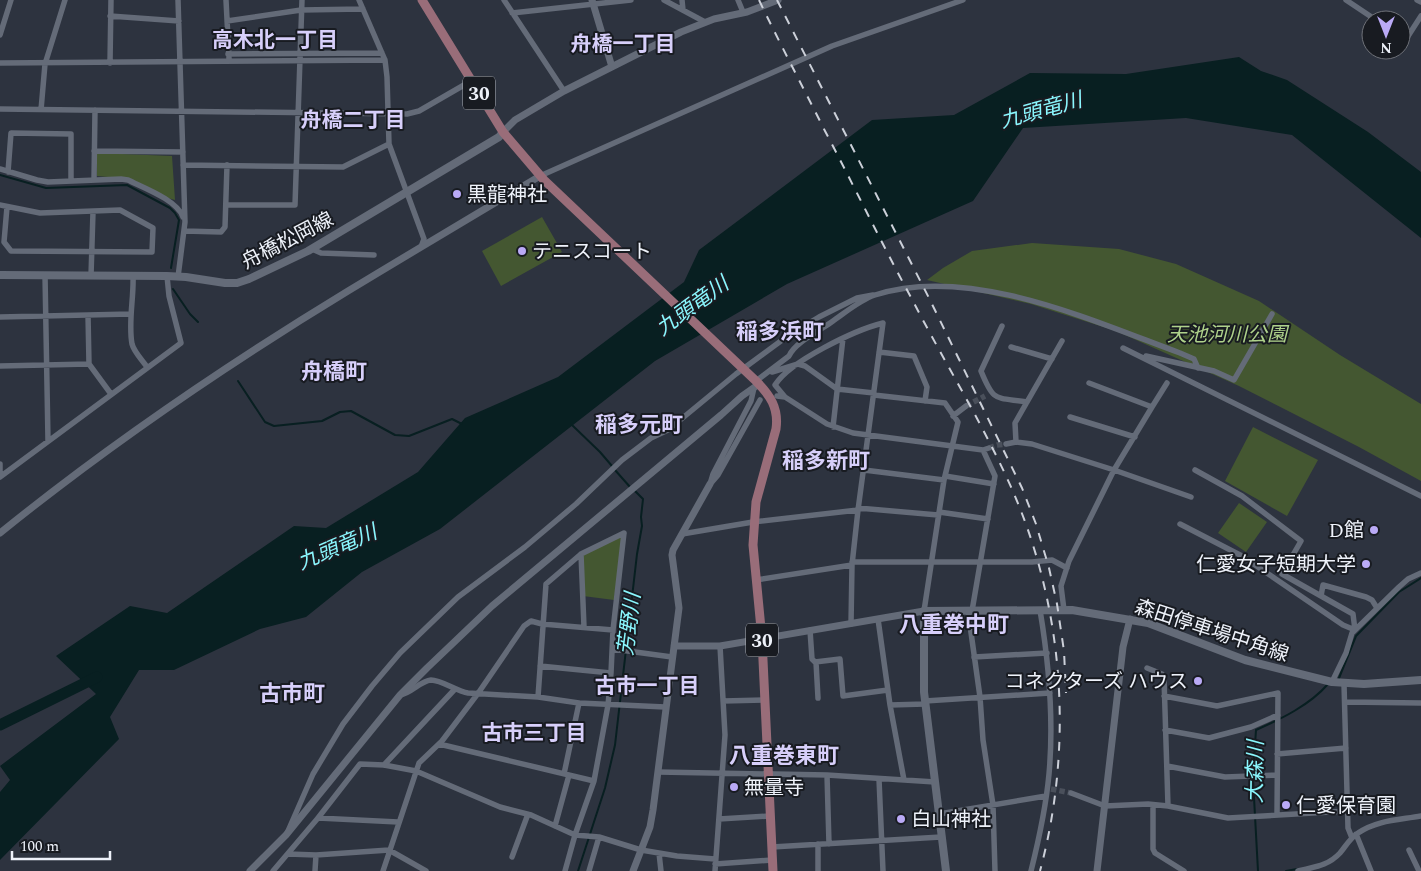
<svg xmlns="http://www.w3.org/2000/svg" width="1421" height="871" font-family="Spectral,'Noto Sans JP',serif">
<rect width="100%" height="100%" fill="#2d333f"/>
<!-- green -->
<path fill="#445731" d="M97,153L172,156L175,200L164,197L130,179L97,176Z
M542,217L562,252L501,286L482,251Z
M1032,243L1119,249L1176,264L1259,301L1340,355L1421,404V481L1359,447L1239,386L1116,331L1031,304L927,280L943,268L972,251Z
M1253,427L1318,460L1287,516L1225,481Z
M1239,503L1267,522L1246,552L1218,533Z
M624,534L614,600L583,596L581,554Z"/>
<!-- water -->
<path fill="#081f21" d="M1239,57L1261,71L1287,80L1368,132L1421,172V238L1292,135L1186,118L1023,128L973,201L787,284L655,361L440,529L362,572L306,617L260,629L174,670H139L110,717L119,739L0,860V792L10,780L0,766L96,694L56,656L130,606L167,613L294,526L326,528L418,472L465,418L558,377L684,282L699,250L872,120L954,115L1030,73L1126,74Z"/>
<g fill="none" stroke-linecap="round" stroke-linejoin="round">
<!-- stream -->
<path stroke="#081f21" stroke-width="2" d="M0,175L46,188L127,185L170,208L175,213L179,220L171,268
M173,289L190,314L198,322
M238,381L265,422L274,426L322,421L340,412L351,411L395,435L409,436L452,419L462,424
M572,425L600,452L612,466
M615,470L630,487
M1339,678L1356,636L1399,592L1421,578
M1253,774L1256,730C1281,719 1310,705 1328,684
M1253,779L1258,871
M578,871L605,788L615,745L637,554L642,526L641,517L643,499L634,490
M1286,871L1297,869"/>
<!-- river -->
<path stroke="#081f21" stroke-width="11" d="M0,725L97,677"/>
<!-- minor-tunnel -->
<path stroke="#4a505b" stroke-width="5.5" stroke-dasharray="5.5 3" stroke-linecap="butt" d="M966,406L985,396
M989,448L997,445L1006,444
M1051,789L1071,793"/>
<!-- minor -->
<path stroke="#646b78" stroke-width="5.5" d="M226,0L229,58
M504,0L564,91
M664,0L705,22
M682,0L683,10
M738,0L743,12
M1346,0L1376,20
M1417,0L1421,2
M512,13L631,0
M110,16L179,21
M227,21L301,10L363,9
M0,35L11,0
M1401,42L1403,44L1421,16
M228,54L382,53
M0,63L385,60
M110,63L111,0
M0,109L407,114L419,111L471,81
M41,110L45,64L65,0
M389,144L424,239L421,247
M94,151L183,152
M183,165L343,167L389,144L387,77L385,60L359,0
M0,169L37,180L48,182L121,179L128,180C144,188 177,200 183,217
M8,172L11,133L71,134V181
M540,176L832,46L963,0
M94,180L95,110
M0,205L40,213L120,210L153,228L152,252L11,251L4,242L7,207
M226,205H295L302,0
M184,231L221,232L225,227L227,165
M312,249L321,253L374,255
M45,275L48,441
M91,276L93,212
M133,276C134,298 128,322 132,344C134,352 143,361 147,367
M178,277L185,222L178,0
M88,315L89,364L111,394
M0,317L131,314
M1002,326L981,371C994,403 995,397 1027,402
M1011,347L1052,359
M1123,348L1421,496
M879,352L914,356L927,387L925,401
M1146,356L1214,371L1234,380L1272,314
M0,366L89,364
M772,372L798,364L805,366L837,389L874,393
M756,381L789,356C795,342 821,330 833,321C846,312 860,300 875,295C969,264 1093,321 1180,353L1194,359L1198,368
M874,395L945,403L958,422L944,480L924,611
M777,396L785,397L827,424L853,433L983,450L989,448
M785,397L775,385C790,361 855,330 883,323L858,510L852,565L851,624
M1152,407L1167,383
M953,416L966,406
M1070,417L1135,437
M833,427L843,338
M1016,442L1032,444L1114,470L1191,497
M1006,444L1016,442L1015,423L1062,341
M0,464V477
M864,470L944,480
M945,476L994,484
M0,477L181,343L169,296L167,276
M712,482L718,475L760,400
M710,484L713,474L751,401L754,388
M858,508L938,515
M939,512L988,519
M1180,524L1242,556L1343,625L1355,630L1353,614L1282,574L1301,541L1242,496L1195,470
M682,534L753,522L858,510
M581,554L584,627
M852,562H1032L1052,560L1067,568
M756,580L852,565
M1321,596L1323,585L1366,597L1372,600L1377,608
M1064,610L1061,586L1069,561L1114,470L1152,407L1089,383
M968,611L980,697L983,740L993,805L995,871
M972,611L995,476L983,450
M878,619L890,705L904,780
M810,630L812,659L815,662L840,659L843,696L888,690
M613,649L672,657
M974,657L1047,653
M816,662L818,698
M540,666L611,673L613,630L624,533
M1147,668L1162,674L1164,678L1168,806
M1332,682L1346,653L1352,633L1399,587L1408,579L1421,573
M1344,684L1348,828L1352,838
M400,695C412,693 420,681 431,680C441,680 457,691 468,693L538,697L579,703L665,707
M1164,696L1217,706L1278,693L1277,815
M538,697L546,584L581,554L624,533
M723,701L765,700
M925,701L1050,693
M1345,702L1421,703
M890,705L925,704
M1165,730L1209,738L1251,727L1278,715
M439,744L594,781
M1277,754L1346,748
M384,765L455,689
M1167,766L1225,777L1277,775
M658,772L827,775L935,782
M564,774L579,703
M827,775L829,844
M879,779L883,871
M1071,793L1105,806L1148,804L1168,806L1228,818L1348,811
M1153,805V849L1155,853L1184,871
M939,814L1046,796
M318,818L398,822
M719,819L770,816
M555,826L569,775
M288,831L313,774L343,724L372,686L400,653L458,597L525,547L576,504L622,460L651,438L668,430L736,374L789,335L819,317L857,298L873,295
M1356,834L1371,871
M772,847L941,837
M1409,850L1419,871
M659,853L661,871
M288,854L316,855L389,850L426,871
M512,857L528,814
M715,864L772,860
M273,871L318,818L360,764L384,765L416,771L500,807L531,815L575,835L599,837L641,850L677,856L715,859
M315,871L316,855
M383,871L419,763L442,741L479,692L524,626L531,621L542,624L613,630
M565,871L575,835L594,781L608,705L611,673
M589,871L599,837
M715,871L725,735L720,646
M818,871V844
M1031,871C1039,839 1046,807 1049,774C1054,719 1049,664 1040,610
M1298,871C1314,867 1328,866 1340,853C1346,846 1350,838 1358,833C1377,820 1399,820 1421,816"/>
<!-- tertiary -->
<path stroke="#646b78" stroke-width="7" d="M592,0L612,67
M503,132L515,120L564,91L681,32L714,19L747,12L778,0
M0,533C110,444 228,364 348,291C412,252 477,214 540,176
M674,646H720L924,611
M250,871L286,835L400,695L427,668L492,606L721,415L742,396L759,384
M633,871L650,827L653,810L679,608L672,555L673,550L710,484
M1097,871L1123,647L1130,619"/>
<!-- secondary -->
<path stroke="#646b78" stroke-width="8" d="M0,275L167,276L186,277L225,283H237L249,279L308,251L499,137L503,132
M946,871L924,692V611L1072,610L1148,623L1245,660L1332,682L1364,684L1421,680"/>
<!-- primary -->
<path stroke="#996d79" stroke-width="9" d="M422,0L503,132L544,180L756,381C770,395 779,408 776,429L756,502L753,545L762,639L773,871"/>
<!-- rail -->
<path stroke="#ccd0d9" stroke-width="2" stroke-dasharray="9 9" stroke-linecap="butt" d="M759,0C780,44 803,87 825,131C855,188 883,246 914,303C946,365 983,424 1011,487C1064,606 1074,745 1040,871
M777,0L929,298L1022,488L1036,524L1049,568L1057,604L1064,651L1066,693"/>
</g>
<!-- markers -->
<g fill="#baaaf6" stroke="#181b21" stroke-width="2">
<circle cx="457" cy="194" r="5"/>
<circle cx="522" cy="251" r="5"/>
<circle cx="1374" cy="530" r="5"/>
<circle cx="1366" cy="564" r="5"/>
<circle cx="1198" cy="681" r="5"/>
<circle cx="734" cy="787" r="5"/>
<circle cx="1286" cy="805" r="5"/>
<circle cx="901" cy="819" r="5"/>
</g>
<g text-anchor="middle" stroke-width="4" stroke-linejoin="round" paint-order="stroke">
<!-- shield labels -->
<g fill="#181b21" stroke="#aeb2b9" stroke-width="1">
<rect x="463" y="76.5" width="32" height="33" rx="4"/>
<rect x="746" y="623.5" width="32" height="33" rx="4"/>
</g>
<g font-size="19" font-weight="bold" fill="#eef2fa">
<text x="479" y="100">30</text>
<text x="762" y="647">30</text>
</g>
<!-- poi labels -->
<g font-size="20" fill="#eef2fa" stroke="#181b21" text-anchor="start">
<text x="467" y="201">黒龍神社</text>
<text x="532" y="258">テニスコート</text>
<text x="1364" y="537" text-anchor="end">D館</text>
<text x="1356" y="571" text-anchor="end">仁愛女子短期大学</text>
<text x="1188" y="688" text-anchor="end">コネクターズ ハウス</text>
<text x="744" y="794">無量寺</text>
<text x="1296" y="812">仁愛保育園</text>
<text x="911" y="826">白山神社</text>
</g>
<!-- street labels -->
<g font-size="20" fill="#eef2fa" stroke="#181b21">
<text transform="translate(287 240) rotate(-27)" y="7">舟橋松岡線</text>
<text transform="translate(1212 630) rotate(18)" y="7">森田停車場中角線</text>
</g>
<!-- park labels -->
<g font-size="20" font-style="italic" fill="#afd28b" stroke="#181b21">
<text x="1227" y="341">天池河川公園</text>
</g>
<!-- neighbourhood labels -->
<g font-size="21" font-weight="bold" fill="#d7cffa" stroke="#181b21">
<text x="275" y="47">高木北一丁目</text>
<text x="623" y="51">舟橋一丁目</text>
<text x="353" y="127">舟橋二丁目</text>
<text x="647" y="693">古市一丁目</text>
<text x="534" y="740">古市三丁目</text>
</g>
<!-- water labels -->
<g font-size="21" font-style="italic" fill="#8af7fe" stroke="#181b21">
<text transform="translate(1041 110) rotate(-15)" y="7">九頭竜川</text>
<text transform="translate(692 306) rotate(-36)" y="7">九頭竜川</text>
<text transform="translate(337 547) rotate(-23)" y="7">九頭竜川</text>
<text transform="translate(629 624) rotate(-83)" y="7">芳野川</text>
<text transform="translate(1255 772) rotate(-89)" y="7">大森川</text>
</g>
<!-- quarter labels -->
<g font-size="22" font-weight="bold" fill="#d7cffa" stroke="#181b21">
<text x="780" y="339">稲多浜町</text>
<text x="334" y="379">舟橋町</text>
<text x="639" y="432">稲多元町</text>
<text x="826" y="468">稲多新町</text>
<text x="954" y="632">八重巻中町</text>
<text x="292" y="701">古市町</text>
<text x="784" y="763">八重巻東町</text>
</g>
</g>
<!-- north arrow -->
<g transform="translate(1386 35) rotate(180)"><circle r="24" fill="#181b21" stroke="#6e7178"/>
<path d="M0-4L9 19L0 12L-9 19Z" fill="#baaaf6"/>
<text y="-8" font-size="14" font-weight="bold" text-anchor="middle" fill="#eef2fa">N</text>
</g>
<!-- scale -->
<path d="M12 851v8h98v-8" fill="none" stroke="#eef2fa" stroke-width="2.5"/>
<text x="20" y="851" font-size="15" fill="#eef2fa" stroke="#181b21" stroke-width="4" paint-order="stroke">100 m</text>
</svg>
